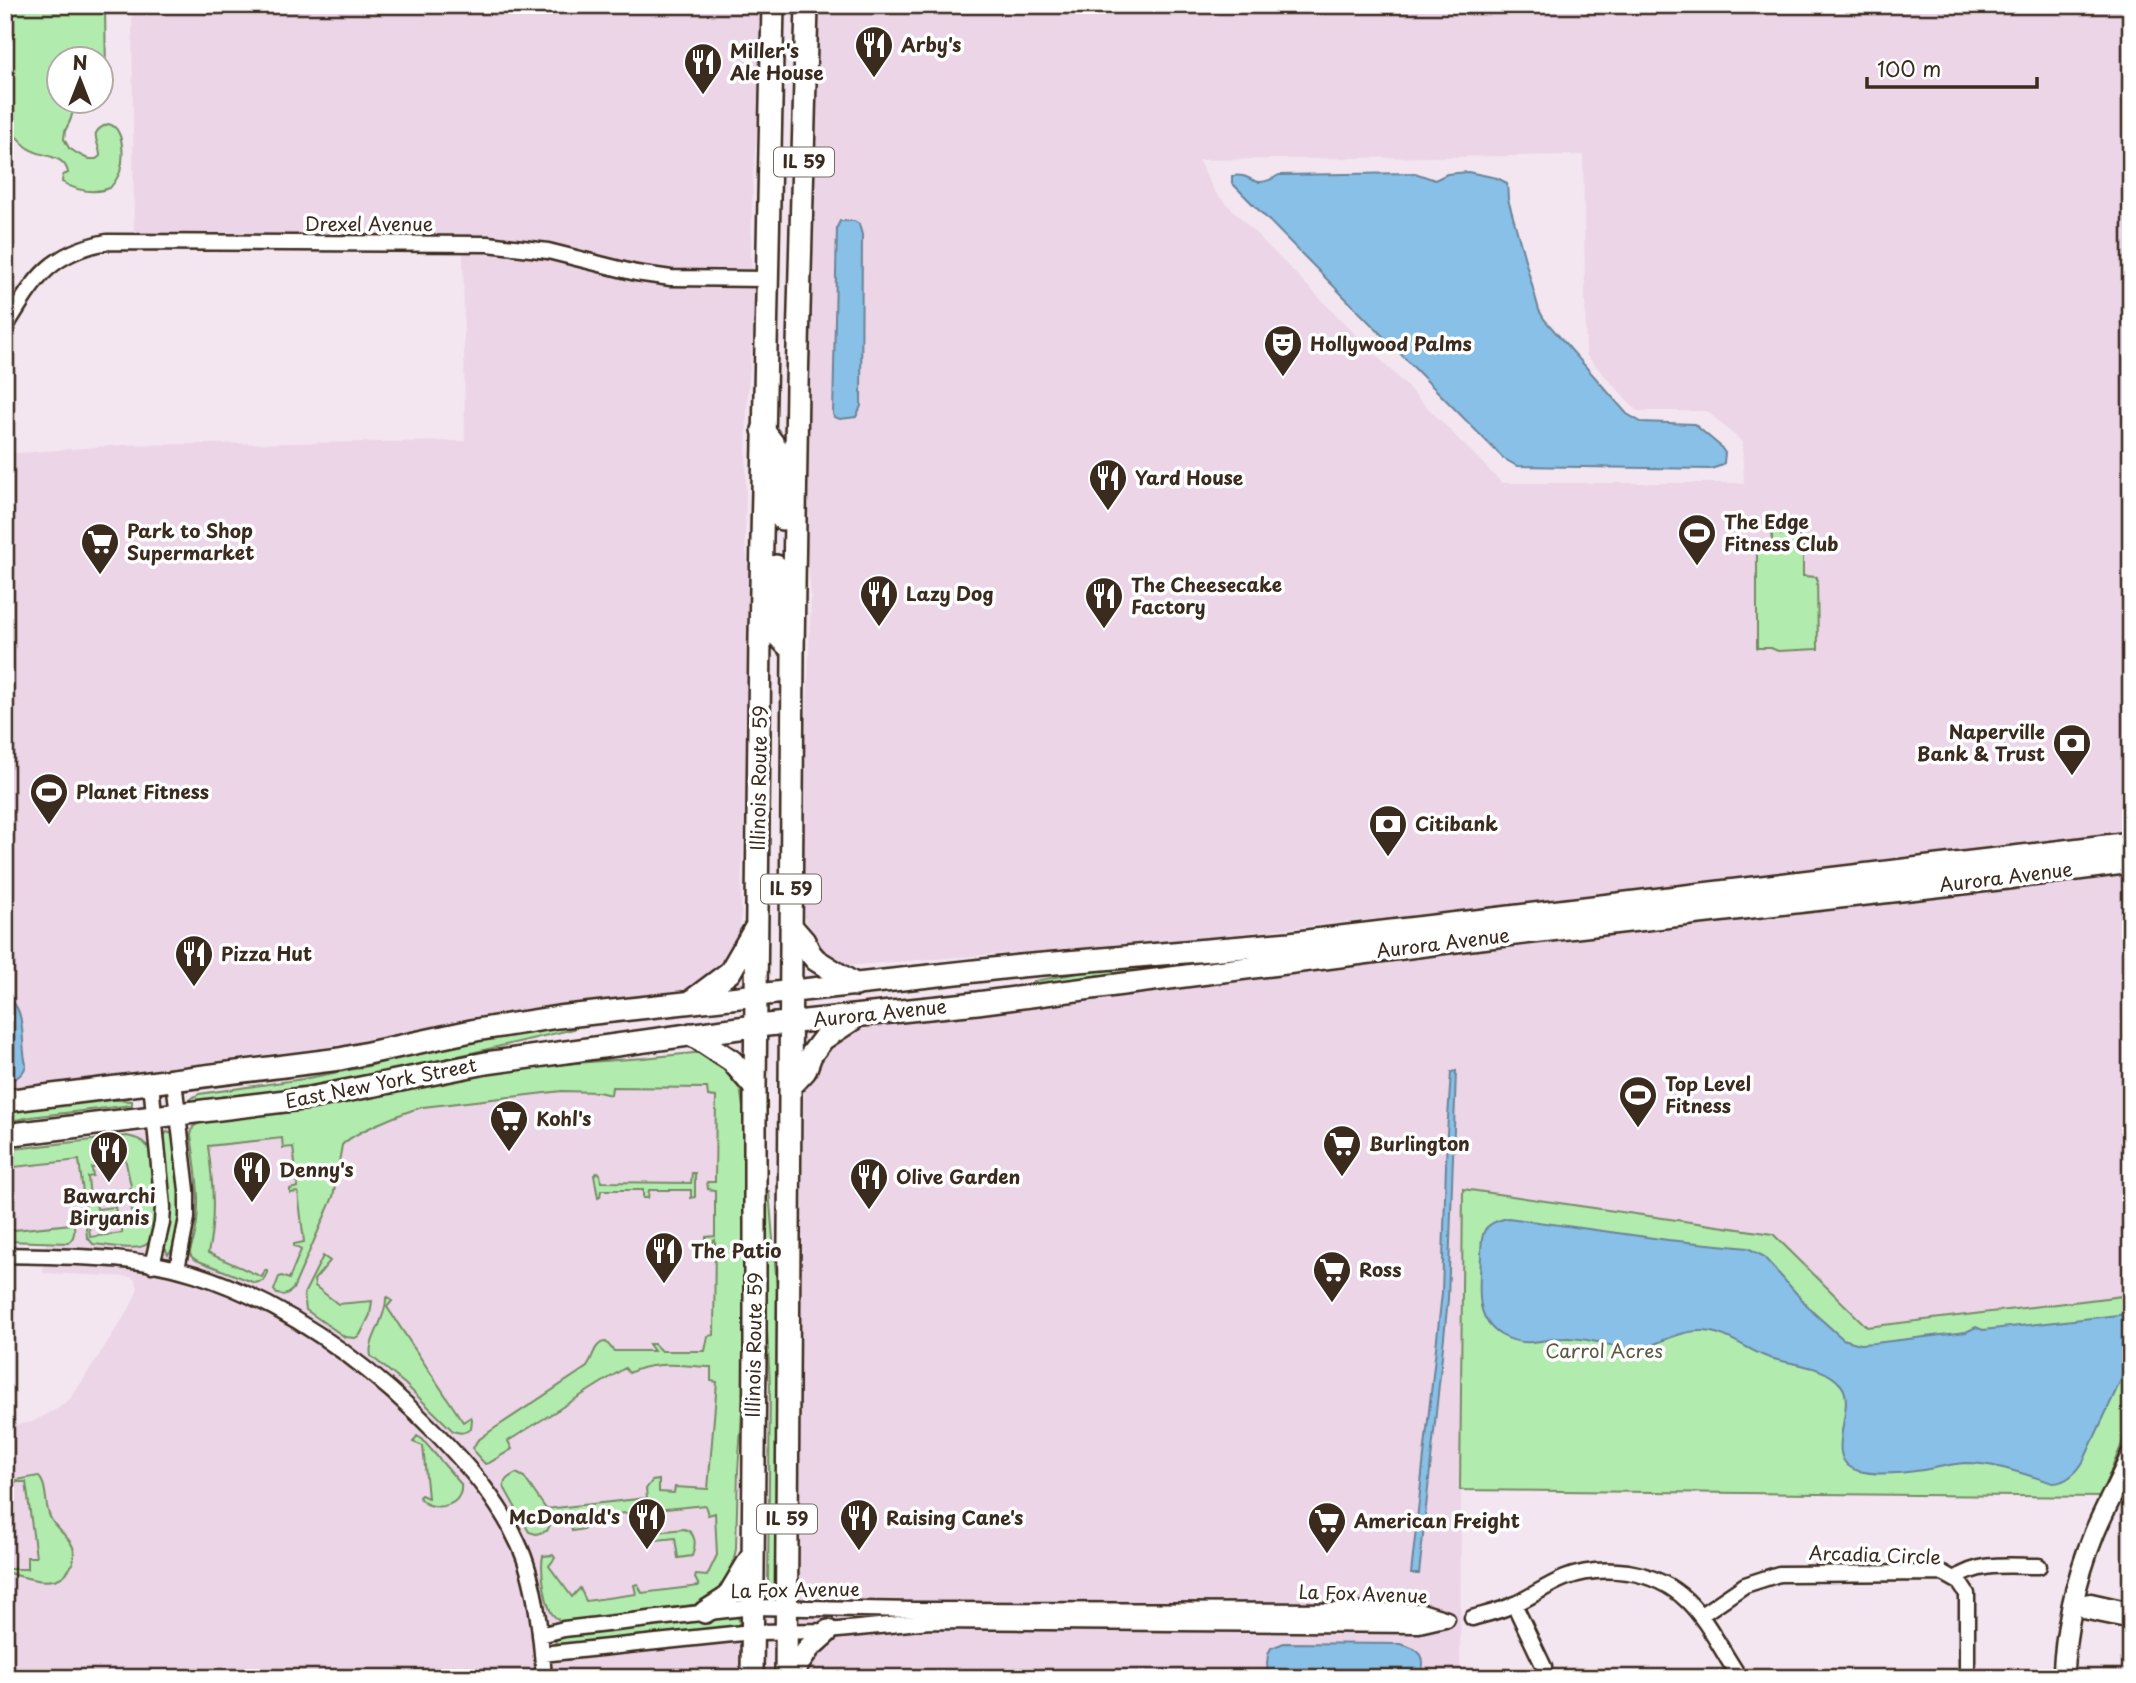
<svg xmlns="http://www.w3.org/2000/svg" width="2136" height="1683" font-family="'Playpen Sans',sans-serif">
<rect width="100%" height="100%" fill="#f3e6f1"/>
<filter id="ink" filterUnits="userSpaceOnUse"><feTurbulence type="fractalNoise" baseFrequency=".0143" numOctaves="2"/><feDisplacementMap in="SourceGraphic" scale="14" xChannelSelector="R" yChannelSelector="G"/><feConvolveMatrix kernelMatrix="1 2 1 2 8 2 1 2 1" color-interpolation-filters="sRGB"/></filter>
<g filter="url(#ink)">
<!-- built -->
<path fill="#ebd5e7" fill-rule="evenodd" d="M132,5H764L761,77L753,176L751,256L755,308L747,403L745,540L751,595L748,766L742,863L741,921L739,943L733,956L697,987L654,996L603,1001L498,1017L395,1038L206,1062L127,1077L5,1091V454L123,445L465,441L463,243L134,237Z
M815,5H2131V837L1189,939L856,965L843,966L832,964L809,941L801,891L811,595L806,539ZM1583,155L1586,355L1637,411H1707L1742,442L1744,483H1502L1215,192L1198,160Z
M2131,869V1295L1867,1327L1773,1234L1463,1189L1460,1678H798L804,1070L848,1025L1397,960L1465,946Z
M704,1052L742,1099L744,1115V1384L738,1471L736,1549L729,1582L743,1660L742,1678H5V1427L32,1422L57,1409L72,1397L129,1309L136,1294L138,1287L135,1280L131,1277L43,1273L46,1241H5V1150L127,1136L201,1122L382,1095L522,1067L643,1058Z"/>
<!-- green -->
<path fill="#b2ebae" stroke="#768a66" stroke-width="2" d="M5,5H105L106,78L103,92L102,60H60V102H76L70,121L65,131L64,139L69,148L78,154L88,159H96L100,156C100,141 86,133 108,124C125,127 124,159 120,172C118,177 114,183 110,188C94,194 77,191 62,182L63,175L68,173C65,153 41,158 28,148C20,141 12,132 5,123Z
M1777,530L1780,535L1786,532L1789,537L1798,532L1800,543L1803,544V576L1817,577L1818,649L1778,651L1771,648H1757V543H1772V533Z
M1219,959L1175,967L1034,985V981L1140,962Z
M574,1025V1029L364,1078L236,1098L190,1103V1099L199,1094L303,1079L360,1068L444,1047Z
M704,1052L713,1054L740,1086L744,1115V1384L738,1471L736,1549L729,1582L708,1603L563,1622C557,1619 552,1616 550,1610C545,1598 540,1568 543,1556L553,1555L555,1558L549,1566L572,1597L580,1588L586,1601L636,1594L634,1585L638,1584L642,1593L699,1586L695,1578L696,1575L707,1576L717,1555L715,1513L708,1515L705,1505L586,1517L583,1520L584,1529L572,1531L570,1516C556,1517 553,1518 547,1531L536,1534L529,1532L504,1487C504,1479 509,1477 516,1473L524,1477L546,1509L647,1498L646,1489L652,1481L659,1480V1492L674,1493L675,1487L708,1489L717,1382L711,1381V1367C684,1366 654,1360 629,1373L625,1368L508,1441L512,1449L489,1463L485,1464L475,1453L473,1448L477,1441L492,1430L587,1367C593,1358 594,1342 606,1342L614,1351H654L649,1344H654L661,1351H705L708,1336L714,1335L715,1240L706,1246V1237L715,1236V1190L708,1189L707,1182H715L716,1097L708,1096L707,1088L612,1087L611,1095L598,1092L562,1091L423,1107C404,1112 354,1132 342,1145L333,1197L293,1289C288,1294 285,1296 277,1294L274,1290L279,1277L282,1276L289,1279L301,1250L294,1246V1244L304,1242L298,1192L290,1193V1189L298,1187L293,1147L283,1148L282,1138L208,1146C213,1182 216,1218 208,1253L262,1277L265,1270H267V1273L263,1281L255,1283L196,1260C187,1255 190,1251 193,1242C203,1208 196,1170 191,1135L193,1127L201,1122L382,1095L522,1067L643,1058Z
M102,1099L132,1101V1105L31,1117L5,1122V1110Z
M167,1132L172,1134C180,1160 189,1235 168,1254L164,1246L168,1217L164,1136Z
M127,1136C136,1138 144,1140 149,1149C157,1165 161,1234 147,1244C137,1252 106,1245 93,1244L87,1237L86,1227L89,1226L90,1237L122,1233V1221L137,1219V1211H131L130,1191L131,1186L125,1158L100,1161L101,1166L92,1168L93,1176L88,1177L90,1198L95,1197L97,1209L115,1207L116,1212L91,1215L85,1209L79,1160L5,1168V1150Z
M598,1172L600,1174L601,1182L691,1183L692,1173H695V1197L691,1198V1190H649L648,1198H643V1190H601L600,1197L598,1198L594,1175Z
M1463,1189L1773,1234L1867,1327L2131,1295V1422L2100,1497L1460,1490Z
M765,1191H769L779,1311L776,1587L774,1593L770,1594L768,1579L770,1386L765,1293Z
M71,1214C75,1223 77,1237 68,1243L5,1241V1231L71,1224Z
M323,1256L330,1261L314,1280L315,1286L338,1304L372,1301L370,1315L360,1335L355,1338L345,1337L306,1310L304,1294Z
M388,1297L392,1301L387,1307L463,1422L471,1417L472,1419L471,1429C464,1433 461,1434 453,1431L405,1384L371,1356C367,1341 386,1320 386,1299Z
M417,1436L422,1439L461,1484C464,1510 427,1512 419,1497L421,1495L428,1498L423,1446L413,1442Z
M38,1476C48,1485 44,1504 50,1517C55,1529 68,1535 73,1547C75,1555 74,1561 70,1568C57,1591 25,1577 5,1572V1569H27V1557H36L26,1482H17V1480Z
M684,1529C697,1532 696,1546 692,1556L678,1558L675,1538L647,1541L646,1539L657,1532Z
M734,1615L737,1616L740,1622L737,1627L567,1646L556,1643L555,1641L563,1635Z"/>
<!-- water -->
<path fill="#89c0e7" stroke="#6a8497" stroke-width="2" d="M1468,172L1497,178L1507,183L1508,199L1539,310L1544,319L1627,414L1641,422L1694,424L1720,446L1725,453L1724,463L1720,466L1711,469L1517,466L1503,458L1232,183V176C1254,172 1251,192 1279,175L1415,173L1435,180L1447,174Z
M840,221H854L859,224L862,235L861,406L856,417L840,419L834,417L833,414L837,227Z
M5,998C28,1004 20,1045 26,1064C25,1074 14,1081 5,1081Z
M1456,1071L1448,1299L1419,1574H1411L1442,1293L1447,1133L1451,1072Z
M1508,1218L1668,1240L1748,1248L1763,1256L1814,1313L1843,1339L1860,1344L1875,1343L1966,1332L1976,1327L1983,1330L2127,1314L2131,1315V1358L2083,1462C2077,1472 2066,1483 2053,1483C2024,1474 1995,1463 1965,1463C1950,1464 1937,1468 1923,1470C1903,1473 1878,1476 1859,1471C1819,1460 1859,1407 1841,1385C1824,1364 1789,1365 1767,1357C1746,1349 1726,1332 1703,1331C1682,1330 1661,1342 1642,1349L1634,1350C1611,1347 1588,1337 1565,1338C1554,1338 1543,1341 1532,1342C1522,1343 1510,1340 1501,1335C1473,1318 1480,1285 1481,1256C1481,1233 1482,1223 1508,1218Z
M1284,1643L1400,1644C1420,1649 1429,1656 1419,1678H1268L1267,1664L1268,1654L1271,1648Z"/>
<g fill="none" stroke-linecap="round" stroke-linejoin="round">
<defs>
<path id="street" d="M5,328C34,281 48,253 107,242L488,244L548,251L636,273L671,278L767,279
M174,1081L187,1190V1218L177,1269
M151,1083L163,1207L162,1223L152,1265
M5,1255C68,1257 135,1255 195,1274C289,1304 372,1367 440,1437C471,1470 499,1501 518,1543C536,1580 541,1637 544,1678
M1955,1579C1980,1561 2010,1566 2039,1566
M1514,1604L1544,1667V1678
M2074,1604L2088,1612L2131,1621
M2074,1604L2091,1601L2131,1610
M1701,1615L1745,1585L1779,1574L1943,1573L1959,1582L1967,1594V1678
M1472,1618C1486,1614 1500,1611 1513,1605C1531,1597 1547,1585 1565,1578C1585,1570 1607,1569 1628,1572C1694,1583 1707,1629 1740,1678
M540,1635L564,1629L752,1607L915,1610L1421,1611L1447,1619
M542,1654L752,1632L828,1631L930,1621L1419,1625L1445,1619"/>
<path id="secondary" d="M2063,1678C2065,1630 2076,1579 2094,1534C2105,1507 2120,1482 2131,1455"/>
<path id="primary" d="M763,430L782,455V519
M776,566V634L793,651
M791,926L804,941L810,953L816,960L856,985
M694,999L730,972L756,927
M691,1034L732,1061L755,1088
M791,1086L805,1071L811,1055L823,1039L855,1018
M5,1101L340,1059L476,1030L558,1017L1020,966L1290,943L2131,843
M5,1135L310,1098L486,1063L739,1028L977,1003L1471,939L2007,878L2131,862
M705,1612L727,1598L751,1558
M752,1678L755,1349V1088L760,636L773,5
M786,1678L793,651L797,385L807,5
M789,1678L809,1648L828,1631"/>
</defs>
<!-- street casing -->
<use href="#street" stroke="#3b2a1e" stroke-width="19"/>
<!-- secondary casing -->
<use href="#secondary" stroke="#3b2a1e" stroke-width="24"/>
<!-- primary casing -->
<use href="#primary" stroke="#3b2a1e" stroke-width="26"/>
<!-- street -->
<use href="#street" stroke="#fff" stroke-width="14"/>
<!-- secondary -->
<use href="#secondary" stroke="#fff" stroke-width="19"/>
<!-- primary -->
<use href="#primary" stroke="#fff" stroke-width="21"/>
</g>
</g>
<!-- icons -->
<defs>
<symbol id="restaurant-pin" viewBox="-11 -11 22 30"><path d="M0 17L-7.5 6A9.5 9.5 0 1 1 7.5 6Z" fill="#3b2a1e" stroke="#fff"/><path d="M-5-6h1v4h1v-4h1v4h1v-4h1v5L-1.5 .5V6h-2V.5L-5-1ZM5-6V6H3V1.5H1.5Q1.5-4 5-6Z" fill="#fff"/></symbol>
<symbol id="theatre-pin" viewBox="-11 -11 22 30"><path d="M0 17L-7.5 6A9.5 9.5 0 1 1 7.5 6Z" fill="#3b2a1e" stroke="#fff"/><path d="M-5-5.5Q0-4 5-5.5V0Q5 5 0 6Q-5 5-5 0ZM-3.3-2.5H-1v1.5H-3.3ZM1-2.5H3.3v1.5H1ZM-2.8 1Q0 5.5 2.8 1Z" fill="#fff"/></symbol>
<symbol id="stadium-pin" viewBox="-11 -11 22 30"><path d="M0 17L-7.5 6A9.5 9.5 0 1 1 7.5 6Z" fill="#3b2a1e" stroke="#fff"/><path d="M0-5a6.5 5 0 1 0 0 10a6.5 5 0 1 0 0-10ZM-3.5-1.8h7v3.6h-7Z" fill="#fff"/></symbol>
<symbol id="supermarket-pin" viewBox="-11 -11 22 30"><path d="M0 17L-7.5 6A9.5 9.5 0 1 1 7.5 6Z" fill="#3b2a1e" stroke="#fff"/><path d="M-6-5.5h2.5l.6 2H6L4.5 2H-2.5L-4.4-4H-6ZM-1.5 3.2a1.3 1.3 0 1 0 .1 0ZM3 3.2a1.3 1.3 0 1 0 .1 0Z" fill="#fff"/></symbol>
<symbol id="bank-pin" viewBox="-11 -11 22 30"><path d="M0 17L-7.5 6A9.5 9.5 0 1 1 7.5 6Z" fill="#3b2a1e" stroke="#fff"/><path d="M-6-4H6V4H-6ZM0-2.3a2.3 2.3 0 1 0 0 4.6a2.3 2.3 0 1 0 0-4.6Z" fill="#fff"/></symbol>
</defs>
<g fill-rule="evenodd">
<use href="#restaurant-pin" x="852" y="23" width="44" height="60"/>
<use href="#restaurant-pin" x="681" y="40" width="44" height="60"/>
<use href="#theatre-pin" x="1261" y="322" width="44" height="60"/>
<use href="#restaurant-pin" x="1086" y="456" width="44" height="60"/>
<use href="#stadium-pin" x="1675" y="511" width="44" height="60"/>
<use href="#supermarket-pin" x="78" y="520" width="44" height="60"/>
<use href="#restaurant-pin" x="857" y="572" width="44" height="60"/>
<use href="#restaurant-pin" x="1082" y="574" width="44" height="60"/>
<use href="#bank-pin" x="2050" y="721" width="44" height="60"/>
<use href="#stadium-pin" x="27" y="770" width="44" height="60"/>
<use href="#bank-pin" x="1366" y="802" width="44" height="60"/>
<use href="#restaurant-pin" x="172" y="932" width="44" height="60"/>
<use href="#stadium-pin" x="1616" y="1073" width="44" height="60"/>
<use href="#supermarket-pin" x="487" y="1097" width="44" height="60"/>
<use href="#supermarket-pin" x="1320" y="1122" width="44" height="60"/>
<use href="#restaurant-pin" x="87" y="1128" width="44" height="60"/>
<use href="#restaurant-pin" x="230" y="1148" width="44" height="60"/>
<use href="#restaurant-pin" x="847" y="1155" width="44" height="60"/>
<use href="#restaurant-pin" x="642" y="1229" width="44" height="60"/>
<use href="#supermarket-pin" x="1310" y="1248" width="44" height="60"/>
<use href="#restaurant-pin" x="625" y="1495" width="44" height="60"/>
<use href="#restaurant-pin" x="837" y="1496" width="44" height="60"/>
<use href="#supermarket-pin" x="1305" y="1499" width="44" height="60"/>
</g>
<g text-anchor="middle" stroke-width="7" stroke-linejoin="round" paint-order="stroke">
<!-- shield labels -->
<g fill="#fff" stroke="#766a62" stroke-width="2">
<rect x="774" y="147.5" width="60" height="29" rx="5"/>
<rect x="761" y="874.5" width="60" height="29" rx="5"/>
<rect x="757" y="1504.5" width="60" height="29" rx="5"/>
</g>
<g font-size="18" font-weight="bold" fill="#3b2a1e">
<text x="804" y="168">IL 59</text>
<text x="791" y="895">IL 59</text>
<text x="787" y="1525">IL 59</text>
</g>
<!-- poi labels -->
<g font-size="19" font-weight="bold" fill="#3b2a1e" stroke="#fff" text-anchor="start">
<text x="901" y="52">Arby's</text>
<text x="730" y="58">Miller's<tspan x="730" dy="22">Ale House</tspan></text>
<text x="1310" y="351">Hollywood Palms</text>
<text x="1135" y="485">Yard House</text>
<text x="1724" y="529">The Edge<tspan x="1724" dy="22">Fitness Club</tspan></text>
<text x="127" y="538">Park to Shop<tspan x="127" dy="22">Supermarket</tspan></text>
<text x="1131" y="592">The Cheesecake<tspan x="1131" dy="22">Factory</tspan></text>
<text x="906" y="601">Lazy Dog</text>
<text x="2045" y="739" text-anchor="end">Naperville<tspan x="2045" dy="22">Bank &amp; Trust</tspan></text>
<text x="76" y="799">Planet Fitness</text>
<text x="1415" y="831">Citibank</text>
<text x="221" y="961">Pizza Hut</text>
<text x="1665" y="1091">Top Level<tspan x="1665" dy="22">Fitness</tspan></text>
<text x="536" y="1126">Kohl's</text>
<text x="1369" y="1151">Burlington</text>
<text x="279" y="1177">Denny's</text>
<text x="896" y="1184">Olive Garden</text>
<text x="109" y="1203" text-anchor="middle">Bawarchi<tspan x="109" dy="22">Biryanis</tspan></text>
<text x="691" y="1258">The Patio</text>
<text x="1359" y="1277">Ross</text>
<text x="620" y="1524" text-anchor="end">McDonald's</text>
<text x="886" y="1525">Raising Cane's</text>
<text x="1354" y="1528">American Freight</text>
</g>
<!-- street labels -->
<g font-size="19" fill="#3b2a1e" stroke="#fff">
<text x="369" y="231">Drexel Avenue</text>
<text transform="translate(759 778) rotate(-89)" y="7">Illinois Route 59</text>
<text transform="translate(2006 877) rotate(-7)" y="7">Aurora Avenue</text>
<text transform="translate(1443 943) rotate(-7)" y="7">Aurora Avenue</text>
<text transform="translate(880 1013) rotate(-6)" y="7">Aurora Avenue</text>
<text transform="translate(381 1083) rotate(-11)" y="7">East New York Street</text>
<text transform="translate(754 1345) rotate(-89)" y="7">Illinois Route 59</text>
<text transform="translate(1875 1555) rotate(2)" y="7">Arcadia Circle</text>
<text transform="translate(795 1590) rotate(-1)" y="7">La Fox Avenue</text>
<text transform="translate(1363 1594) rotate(2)" y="7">La Fox Avenue</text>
</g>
<!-- park labels -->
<g font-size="19" fill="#595a42" stroke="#fff">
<text x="1604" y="1358">Carrol Acres</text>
</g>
</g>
<!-- margin -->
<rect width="2136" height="1683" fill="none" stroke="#fff" stroke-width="28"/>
<rect x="14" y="14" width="2108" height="1655" fill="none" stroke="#3b2a1e" stroke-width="2.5" filter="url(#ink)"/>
<!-- north arrow -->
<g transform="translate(80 80)"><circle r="33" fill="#ffffff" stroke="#b1aaa5" stroke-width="2"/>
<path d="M0-5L12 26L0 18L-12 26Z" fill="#3b2a1e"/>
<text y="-10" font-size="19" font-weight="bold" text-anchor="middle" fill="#3b2a1e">N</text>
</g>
<!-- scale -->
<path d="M1867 77v10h170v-10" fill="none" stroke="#3b2a1e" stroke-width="3.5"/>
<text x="1877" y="77" font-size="21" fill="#3b2a1e" stroke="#ffffff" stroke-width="5" paint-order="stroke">100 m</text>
</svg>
